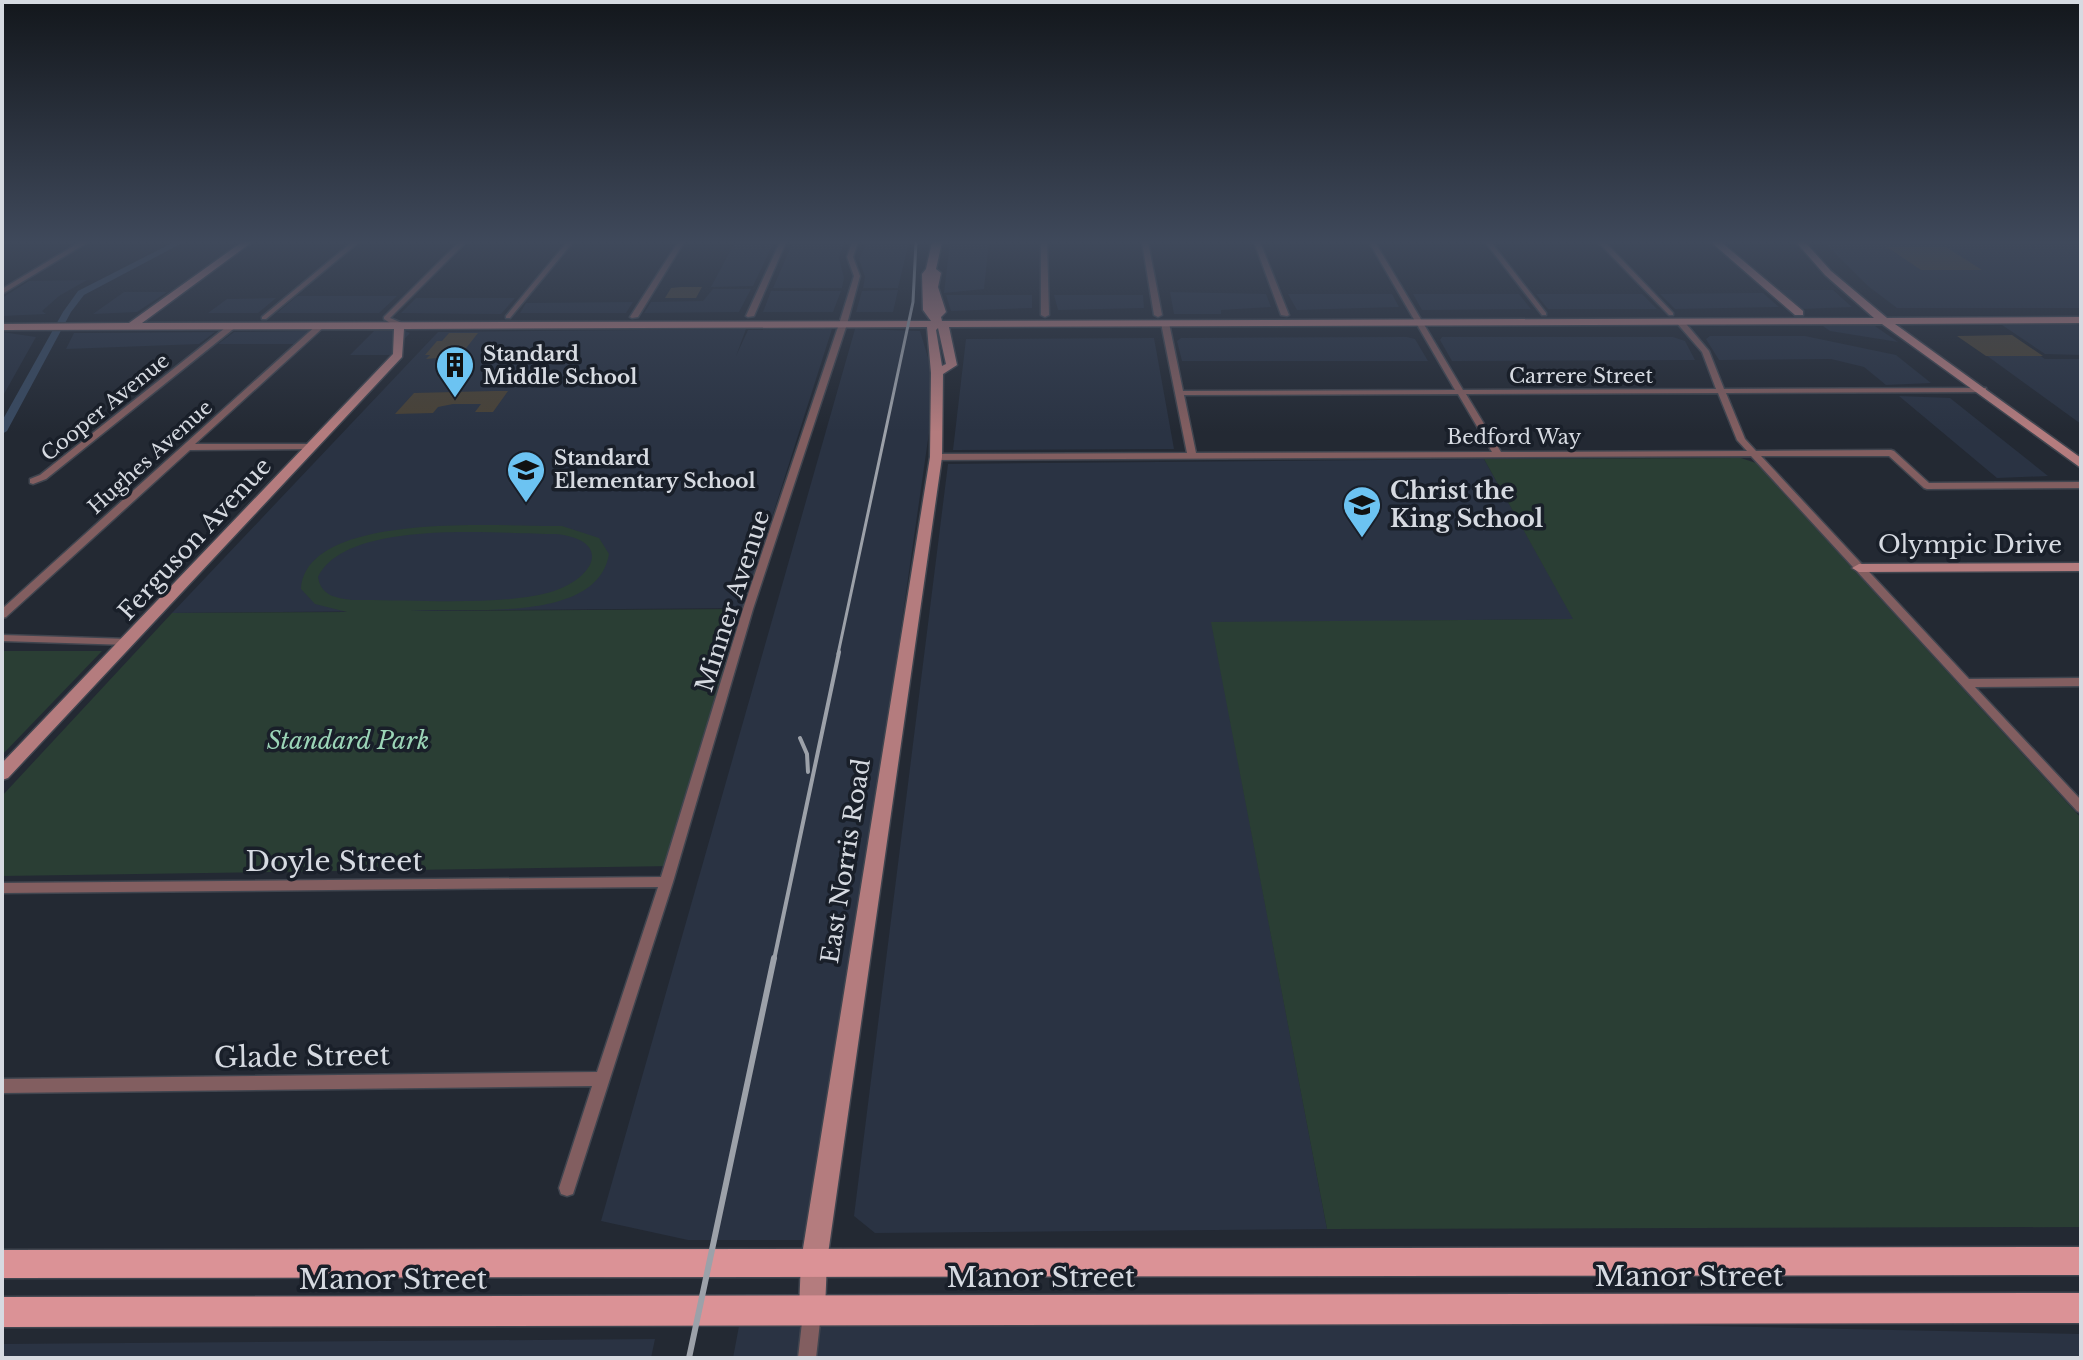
<svg xmlns="http://www.w3.org/2000/svg" width="2083" height="1360" font-family="'Libre Baskerville',serif">
<rect width="100%" height="100%" fill="#232933"/>
<!-- built -->
<path fill="#2a3343" d="M735,242H774L753,286L711,287Z
M793,242H844L839,258L844,278L842,288H773Z
M867,242H909L898,288H863L865,277L859,259Z
M950,242H989L984,289L944,293Z
M1824,242H2081V308H1897L1868,286Z
M87,280L59,296L42,311L46,314L2,316V298L29,281Z
M713,289H751L739,312L644,313L651,302L703,301Z
M898,290L893,312H856L862,291Z
M1779,290H1833L1852,307L1801,309Z
M771,291H841L833,312H763Z
M124,292H167L137,312L93,314Z
M1170,292L1266,294L1271,307L1221,310V314H1174Z
M1763,293L1779,307L1675,309L1660,294Z
M1288,294H1392L1399,307L1297,310Z
M1413,294H1519L1531,309L1422,310Z
M1536,294H1642L1657,309H1548Z
M946,295H1032V308L951,311Z
M1054,295H1143L1144,308L1058,310Z
M297,296H397L379,313H277Z
M276,298L258,313H208L227,299Z
M416,298H515L501,314L401,313Z
M633,302L626,313H520L526,303Z
M2076,324L2081,327V355L2045,354L2002,325Z
M1823,326H1875L1898,342L1830,331Z
M746,329L736,356L748,330L832,329L743,608L172,613L438,332Z
M855,329L920,331L936,384L813,1240H688L601,1221Z
M310,331L297,344H218L234,332Z
M374,331H405L410,333L390,355H350Z
M2,332L36,337L4,394H2Z
M215,332L199,344L66,349L74,333Z
M1710,336H1805L1896,355L1931,383L1886,385L1864,367L1831,359L1719,360L1706,339Z
M2011,336L2045,359H2081V424L1979,350Z
M1407,337L1415,339L1428,361H1182L1177,341L1181,338Z
M1442,337H1673L1685,341L1695,360L1452,361L1440,340Z
M1154,338L1174,449L953,450L966,339Z
M1899,396L1950,398L2048,476L1997,478Z
M1484,459L1574,619L1212,623L1327,1229L875,1233L854,1216L948,464Z
M1337,1318L2081,1334V1358H733L739,1326Z
M655,1339L651,1358H2V1344Z"/>
<!-- green -->
<path fill="#2a3e34" fill-rule="evenodd" d="M1741,458L1756,463L2081,818V1227L1327,1229L1211,622L1573,619L1484,459Z
M562,526L599,538L609,554C597,626 462,606 411,611L743,609L674,866L2,876V796L172,613L347,612L315,604L301,589C306,509 507,527 562,526ZM556,534C612,540 596,577 554,591C506,607 406,599 352,600C336,598 321,596 318,577C347,518 497,534 556,534Z
M2,651H102L2,755Z"/>
<g fill="none" stroke-linecap="round" stroke-linejoin="round">
<!-- canal -->
<path fill="#384960" fill-rule="evenodd" d="M174,242H184L84,295L71,312L7,431L2,434V421L63,312L78,291Z"/>
</g>
<!-- building -->
<path fill="#494236" d="M1887,247H1946L1982,270H1921Z
M681,287H702L696,298H665L671,288Z
M449,333H478L460,356L426,359L430,355H425L437,341H442Z
M2012,335L2043,356H1986L1957,336Z
M494,391H508L493,412H475L481,404H453L438,407L433,413L395,414L414,393Z"/>
<g fill="none" stroke-linecap="round" stroke-linejoin="round">
<defs>
<path id="street" d="M80,242H88L2,294V289Z
M352,242H359L266,319H262V317Z
M459,242H466L390,318L402,323V327H396L384,319V317Z
M567,242H573L510,318H506V316Z
M678,242H684L638,317L632,318L630,317Z
M780,242H786L754,316L748,317L746,316Z
M852,242H858L853,257L860,276L847,324L753,609L673,882L573,1194L567,1196L561,1194L559,1188L592,1086L2,1093V1079L597,1072L658,887L2,893V883L661,877L743,609L839,324L854,276L847,257Z
M1041,242H1047L1049,315L1045,317L1041,315Z
M1142,242H1148L1162,315L1158,317L1154,315Z
M1254,242H1260L1289,315L1287,316L1281,315Z
M1369,242H1375L1463,390L1716,389L1702,352L1675,321L1679,319H1682L1709,351L1724,389L1986,388V392H1983L1726,393L1745,439L1756,451L1891,450L1894,451L1929,483L2081,482V488L1927,489L1924,488L1889,456H1761L1969,679L2081,678V686L1975,687L2081,800V813L2077,811L1751,456L936,460L932,457L936,454L1187,453L1161,323L1165,321L1169,323L1183,391L1455,390ZM1718,393L1737,440L1747,451L1501,452L1466,394ZM1458,394L1492,452L1196,453L1184,395Z
M1485,242H1491L1546,313V315H1542Z
M1598,242H1605L1673,313V315H1669Z
M319,323L326,325L195,444H311L315,447L314,449L190,450L6,617L2,618V609Z
M230,324L237,326L46,479L33,484L30,483V479L40,475Z
M2,635L129,639L134,642L129,645L2,641Z
M812,1304L818,1307L821,1313L816,1358H798L803,1313L806,1307Z"/>
<path id="secondary" d="M242,242H252L142,323L931,321L923,310L922,274L926,269L932,242H942L936,269L941,273L938,287L946,312L941,317L942,321L1874,318L1825,275L1796,242H1805L1831,271L1887,318L2081,317V323L1895,324L2081,458V468L1882,324L949,327L957,365L943,374L942,457L827,1261L825,1309L821,1318L812,1322L803,1318L799,1309L801,1261L930,457L931,373L927,327L404,329L402,357L8,778L2,780V763L393,354L394,329L2,330V324L129,323ZM938,328L946,364L942,366L936,330Z
M1711,242H1721L1803,311V315H1795Z
M2081,563V571L1859,572L1852,568L1859,564Z"/>
<path id="primary" d="M2081,1247V1275L2,1278V1250Z
M2081,1293V1323L2,1327V1297Z"/>
</defs>
<!-- street casing -->
<use href="#street" stroke="#40454f" stroke-width="3"/>
<!-- secondary casing -->
<use href="#secondary" stroke="#40454f" stroke-width="3"/>
<!-- primary casing -->
<use href="#primary" stroke="#40454f" stroke-width="3"/>
<!-- street -->
<use href="#street" fill="#825e60" fill-rule="evenodd"/>
<!-- secondary -->
<use href="#secondary" fill="#b47c7e" fill-rule="evenodd"/>
<!-- primary -->
<use href="#primary" fill="#db9296" fill-rule="evenodd"/>
<!-- rail-far2 -->
<path stroke="#9ca1a9" stroke-width="3" d="M838,654L913,302L916,242"/>
<!-- rail-far1 -->
<path stroke="#9ca1a9" stroke-width="4" d="M800,738L807,754L808,772
M774,960L839,652"/>
<!-- rail -->
<path stroke="#9ca1a9" stroke-width="6" d="M689,1358L774,958"/>
</g>
<!-- sky -->
<linearGradient id="sky" x2="0" y2="1"><stop stop-color="#13171c"/><stop offset="0.56" stop-color="#3f495b"/><stop offset="1" stop-color="#3f495b" stop-opacity="0"/></linearGradient>
<rect width="2083" height="432" fill="url(#sky)"/>
<!-- icons -->
<defs>
<symbol id="building-pin" viewBox="-11 -11 22 30"><path d="M0 17L-7.5 6A9.5 9.5 0 1 1 7.5 6Z" fill="#6cc3f2" stroke="#191f29"/><path d="M-4-6H4V6H1V3H-1V6H-4ZM-2.5-4.3h1.7v1.8h-1.7ZM.8-4.3h1.7v1.8H.8ZM-2.5-1h1.7V.8h-1.7ZM.8-1h1.7V.8H.8Z" fill="#111"/></symbol>
<symbol id="school-pin" viewBox="-11 -11 22 30"><path d="M0 17L-7.5 6A9.5 9.5 0 1 1 7.5 6Z" fill="#6cc3f2" stroke="#191f29"/><path d="M0-5L7-2L0 1L-7-2ZM-4 1L0 2.5L4 1V4Q0 6-4 4Z" fill="#111"/></symbol>
</defs>
<g fill-rule="evenodd">
<use href="#building-pin" x="433" y="343" width="44" height="60"/>
<use href="#school-pin" x="504" y="448" width="44" height="60"/>
<use href="#school-pin" x="1340" y="483" width="44" height="60"/>
</g>
<g text-anchor="middle" stroke-width="7" stroke-linejoin="round" paint-order="stroke">
<!-- far-poi labels -->
<g font-size="20" font-weight="bold" fill="#d6dae1" stroke="#191f29" text-anchor="start">
<text x="483" y="361">Standard<tspan x="483" dy="23">Middle School</tspan></text>
<text x="554" y="465">Standard<tspan x="554" dy="23">Elementary School</tspan></text>
</g>
<!-- far-street labels -->
<g font-size="20" fill="#d6dae1" stroke="#191f29">
<text x="1581" y="383">Carrere Street</text>
<text transform="translate(105 407) rotate(-39)" y="7">Cooper Avenue</text>
<text x="1514" y="444">Bedford Way</text>
<text transform="translate(150 457) rotate(-42)" y="7">Hughes Avenue</text>
</g>
<!-- poi labels -->
<g font-size="24" font-weight="bold" fill="#d6dae1" stroke="#191f29" text-anchor="start">
<text x="1390" y="499">Christ the<tspan x="1390" dy="28">King School</tspan></text>
</g>
<!-- street labels -->
<g font-size="24" fill="#d6dae1" stroke="#191f29">
<text transform="translate(195 539) rotate(-47)" y="8">Ferguson Avenue</text>
<text x="1970" y="553">Olympic Drive</text>
<text transform="translate(733 601) rotate(-72)" y="8">Minner Avenue</text>
<text transform="translate(846 861) rotate(-81)" y="8">East Norris Road</text>
</g>
<!-- park labels -->
<g font-size="24" font-style="italic" fill="#9bd5b7" stroke="#191f29">
<text x="348" y="749">Standard Park</text>
</g>
<!-- near-street labels -->
<g font-size="28" fill="#d6dae1" stroke="#191f29">
<text x="334" y="871">Doyle Street</text>
<text transform="translate(302 1056) rotate(-1)" y="10">Glade Street</text>
<text x="1689" y="1286">Manor Street</text>
<text x="1041" y="1287">Manor Street</text>
<text x="393" y="1289">Manor Street</text>
</g>
</g>
<!-- border -->
<rect width="2083" height="1360" fill="none" stroke="#d6dae1" stroke-width="8"/>
</svg>
